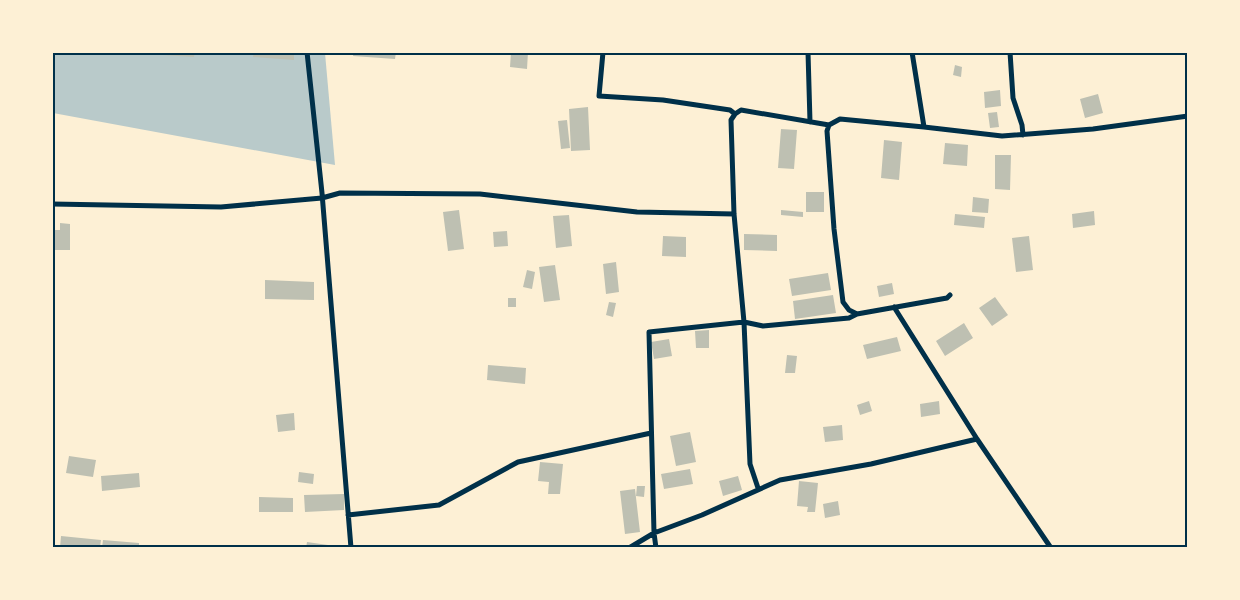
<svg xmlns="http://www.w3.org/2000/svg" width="1240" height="600" font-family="'Exo 2',sans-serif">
<rect width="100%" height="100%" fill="#fdf0d5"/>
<!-- green -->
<path fill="#b9caca" d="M52,53H325L335,165L53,113Z"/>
<!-- building -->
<path fill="#bec0b2" d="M163,52H195L194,57L163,55Z
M254,52H294V60L253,57Z
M354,52H396L395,59L353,56Z
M511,52H528L527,69L510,67Z
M955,65L962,67L961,77L953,75Z
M1000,90L1001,106L985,108L984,92Z
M1098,94L1103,113L1085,118L1080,99Z
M588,107L590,150L571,151L569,109Z
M997,112L999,127L990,128L988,113Z
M567,120L570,148L561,149L558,121Z
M781,129L797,130L794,169L778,168Z
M884,140L902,142L899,180L881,178Z
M945,143L968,145L967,166L943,164Z
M995,155H1011L1010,190L995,189Z
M806,192H824V212H806Z
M973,197L989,199L988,213L972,212Z
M459,210L464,249L448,251L443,212Z
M781,210L803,212V217L781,215Z
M1094,211L1095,225L1073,228L1072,214Z
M955,214L985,217L984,228L954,225Z
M569,215L572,246L556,248L553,216Z
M60,223L70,224V250H55V230H60Z
M507,231L508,246L494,247L493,232Z
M744,234L777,235V251L744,250Z
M663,236L686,237V257L662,256Z
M1029,236L1033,270L1016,272L1012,238Z
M616,262L619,292L606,294L603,264Z
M555,265L560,300L544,302L539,267Z
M527,270L535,272L532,289L523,287Z
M828,273L831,290L792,296L789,279Z
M265,280L314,282V300L265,299Z
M892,283L894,294L879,297L877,286Z
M833,295L836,313L795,319L793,301Z
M995,297L1008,315L992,326L979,308Z
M508,298H516V307H508Z
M609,302L616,303L613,317L606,315Z
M964,323L973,338L945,356L936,341Z
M709,330V348H696L695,331Z
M897,337L901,351L867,359L863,345Z
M669,339L672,356L654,359L651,342Z
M787,355L797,356L795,373H785Z
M488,365L526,368L525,384L487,380Z
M869,401L872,411L860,415L857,405Z
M939,401L940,414L921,417L920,404Z
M294,413L295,430L278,432L276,415Z
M842,425L843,440L825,442L823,427Z
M690,432L696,462L676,466L670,436Z
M69,456L96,460L93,477L66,473Z
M540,462L563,464L560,494H548L549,482L538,481Z
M690,469L693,484L664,489L661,474Z
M299,472L314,474L313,484L298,482Z
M139,473L140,487L102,491L101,476Z
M738,476L742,490L723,496L719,481Z
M799,481L818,483L815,512H807L808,507L797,506Z
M637,486H645L644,497L636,496Z
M635,489L640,532L625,534L620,491Z
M344,494V510L305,512L304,495Z
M259,497L293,498V512H259Z
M838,501L840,515L825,518L823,504Z
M61,536L101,540L100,548H60Z
M103,540L139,543V548H102Z
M307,542L335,546V548H306Z"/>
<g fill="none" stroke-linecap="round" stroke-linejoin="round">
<!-- minor -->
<path stroke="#003049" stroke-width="5" d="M307,52L322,193L351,548
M603,52L599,96L663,100L730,110L735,114
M808,52L810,122
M912,52L924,127L1002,136L1093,129L1188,116
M1010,52L1013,98L1022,125L1023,135
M924,127L840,119L829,125L827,131L834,229L843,302L849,310L857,314L947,298L950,295
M52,204L221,207L322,198L340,193L480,194L637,212L734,214
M894,307L977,439L1051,548
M758,488L750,464L744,322L734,214L731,120L735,114L741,110L829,125
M348,515L439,505L518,462L651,433
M629,548L654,533L702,515L780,480L871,464L977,439
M656,548L654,533L649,332L744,322L763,326L849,318L857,314"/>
</g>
<!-- border -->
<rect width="1240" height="600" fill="none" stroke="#fdf0d5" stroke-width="108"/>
<rect x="54" y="54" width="1132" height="492" fill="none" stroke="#003049" stroke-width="2"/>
</svg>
